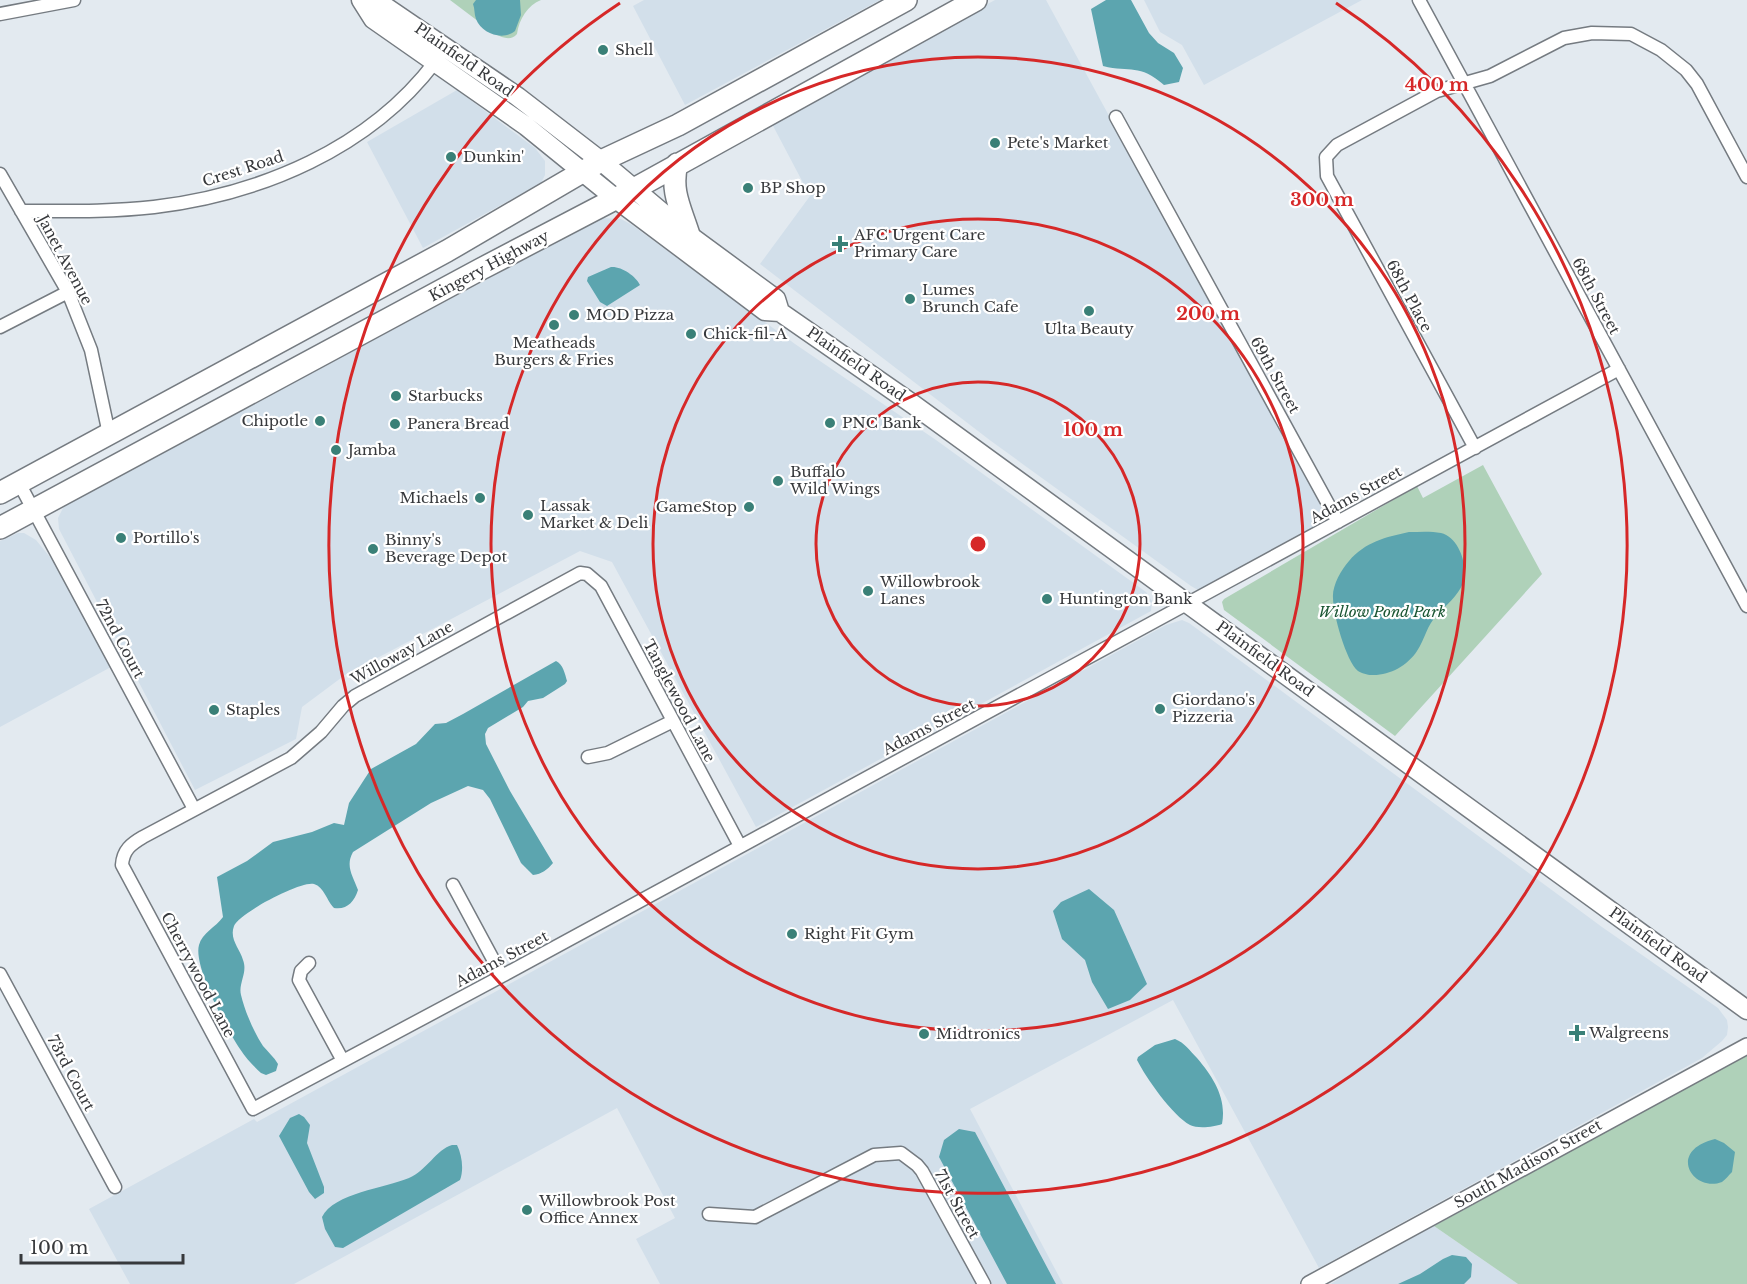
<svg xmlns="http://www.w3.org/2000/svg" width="1747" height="1284" font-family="'Libre Baskerville',serif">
<rect width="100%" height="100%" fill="#e3eaf0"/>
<!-- built -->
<path fill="#d2dfea" d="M644,0H880L685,105L633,6Z
M995,0H1046L1323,509L1324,517L1320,524L1204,588L1198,590L1191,586L991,441L760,264L810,196L771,122Z
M1144,0H1362L1204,85L1182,45L1160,32Z
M457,90L535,148L545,161V175L541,183L423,248L367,142Z
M602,218L621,219L632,225L795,344L936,440L1146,592L1152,601L1151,611L756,827L612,562L580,551L345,675L302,707L296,739L195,790L59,529L58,518L63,508L71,502Z
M18,533H24L36,540L54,562L111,667L0,727V541Z
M1182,620L1189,623L1602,927L1718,1008L1727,1020L1728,1027L1727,1035L1722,1041L1702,1058L1319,1268L1173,1000L970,1109L1063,1284H660L636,1239L675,1218L617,1108L294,1284H130L89,1209L254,1119L257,1122L1166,625Z
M1434,1226L1518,1284H1331L1355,1268Z"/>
<!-- green -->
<path fill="#afd1b9" d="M450,0H541C528,5 519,19 517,34C511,41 503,38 495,34Z
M1483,465L1542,574L1395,736L1224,610L1222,602L1224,599L1417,486L1423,498Z
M1747,1055V1284H1518L1434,1226Z"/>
<!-- water -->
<path fill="#5ca5af" d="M476,0H520L521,15L515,31C503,41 482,34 476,19C474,14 475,9 473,4Z
M1106,0H1131L1149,33L1158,43L1174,53L1183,68L1179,82L1164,85C1139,63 1131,73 1103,66L1091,9Z
M611,267C621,266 636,276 640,285L607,306L600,302L587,281L588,277Z
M1409,532C1419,532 1431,531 1441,533C1459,537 1469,567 1463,583C1458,596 1446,605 1437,615C1427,625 1425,639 1417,651C1407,666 1389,676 1371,675C1368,675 1361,673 1358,671C1346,661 1333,614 1333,598C1332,586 1341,570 1349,561C1365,542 1386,537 1409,532Z
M556,661C563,664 565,674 567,681L565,684L543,698L528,701L523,707L488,728L485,734L486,744L510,791L553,863C547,870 542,874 533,875L521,863L490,799L483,790L468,786L431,803L353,852C345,866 353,876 358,890C354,902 347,910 334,908C327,901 324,887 314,884C302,880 239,913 234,926C229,939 240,949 243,960C248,973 238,983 241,995C245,1012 254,1032 263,1046C268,1052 274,1057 278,1064L276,1071L266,1075L261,1073C253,1066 246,1058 240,1049C227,1030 193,966 199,945C202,933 216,927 223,917L217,877L247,861L273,842L312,832L334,823L344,825L349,803L371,769L416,744L435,724L446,723L463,714Z
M1089,889L1114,910L1147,984L1130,1000L1108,1009L1092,982L1085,960L1062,939L1053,911L1061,902Z
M1175,1039C1185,1043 1189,1050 1197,1058C1213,1077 1227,1098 1222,1124C1214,1127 1198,1129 1190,1125C1173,1116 1146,1078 1137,1060L1138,1057L1155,1045Z
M299,1114L304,1117L310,1125L307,1143L324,1187V1193L315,1199L309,1192L279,1136L290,1118Z
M959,1129L975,1132L1056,1284H1007L939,1157L944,1140Z
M1715,1139L1724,1143L1735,1152L1732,1172C1729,1175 1725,1180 1722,1182C1693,1193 1666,1151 1715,1139Z
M452,1145H457C462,1155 464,1170 460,1180L343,1248L335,1247L325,1229L322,1217C334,1193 385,1188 409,1178C426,1171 437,1149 452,1145Z
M1452,1255L1466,1257L1472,1264L1471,1277L1464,1284H1398L1420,1274L1443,1259Z"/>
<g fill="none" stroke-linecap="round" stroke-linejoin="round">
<defs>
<path id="minor" d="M1419,0L1747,606
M0,14L74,0
M1116,117L1338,522
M0,174L68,292L91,350L109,434
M21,211C66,211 110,212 154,207C261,194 369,149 435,62
M0,327L68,292
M1475,448L1327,176L1326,157L1337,145L1437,91L1490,76L1564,38L1592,33L1631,34L1661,50L1686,70L1697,84L1747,177
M19,483L194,809
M588,757L608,753L673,721
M740,846L601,586L587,574L580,573L355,696L343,706L321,732L291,758L143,837C131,844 123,850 122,865L253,1109L502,976L1619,369
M453,885L502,976
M309,963L301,971L299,980L343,1061
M0,974L115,1187
M709,1214L755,1217L874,1155L901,1153L917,1165L922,1171L984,1284"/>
<path id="tertiary" d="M1309,1284L1747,1046"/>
<path id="secondary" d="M361,0L373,19L526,126L616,199L765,311L780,312L914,405L1747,1010
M363,2L380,3L518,97L601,161L689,235L776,299L780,312"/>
<path id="trunk" d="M677,164C670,191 681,209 689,235
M0,493L447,251L601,161L678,125L906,0
M0,528L481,269L634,189L976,0"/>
</defs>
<!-- minor casing -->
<use href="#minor" stroke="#757b81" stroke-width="15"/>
<!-- tertiary casing -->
<use href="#tertiary" stroke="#757b81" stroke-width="18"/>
<!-- secondary casing -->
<use href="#secondary" stroke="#757b81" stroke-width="21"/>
<!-- trunk casing -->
<use href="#trunk" stroke="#757b81" stroke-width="24"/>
<!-- minor -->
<use href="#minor" stroke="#fff" stroke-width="12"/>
<!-- tertiary -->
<use href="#tertiary" stroke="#fff" stroke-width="15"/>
<!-- secondary -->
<use href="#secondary" stroke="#fff" stroke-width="18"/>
<!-- trunk -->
<use href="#trunk" stroke="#fff" stroke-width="21"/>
</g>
<!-- distance rings -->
<g fill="none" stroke="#d62828" stroke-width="3">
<circle cx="978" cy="544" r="162"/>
<circle cx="978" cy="544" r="325"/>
<circle cx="978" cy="544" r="487"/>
<path d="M1336 3A649 649 0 1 1 620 3"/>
</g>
<!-- markers -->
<g fill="#3a8077" stroke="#fff" stroke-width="2">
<circle cx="603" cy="50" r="6"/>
<circle cx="995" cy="143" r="6"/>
<circle cx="451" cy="157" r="6"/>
<circle cx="748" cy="188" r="6"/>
<path d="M837 235h6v6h6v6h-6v6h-6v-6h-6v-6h6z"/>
<circle cx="910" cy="299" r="6"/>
<circle cx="1089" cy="311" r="6"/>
<circle cx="574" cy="315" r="6"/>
<circle cx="554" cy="325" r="6"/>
<circle cx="691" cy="334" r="6"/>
<circle cx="396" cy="396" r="6"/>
<circle cx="320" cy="421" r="6"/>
<circle cx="830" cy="423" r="6"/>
<circle cx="395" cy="424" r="6"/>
<circle cx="336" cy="450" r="6"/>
<circle cx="778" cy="481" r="6"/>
<circle cx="480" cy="498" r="6"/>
<circle cx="749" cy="507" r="6"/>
<circle cx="528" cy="515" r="6"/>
<circle cx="121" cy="538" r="6"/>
<circle cx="373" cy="549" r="6"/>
<circle cx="868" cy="591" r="6"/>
<circle cx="1047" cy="599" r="6"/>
<circle cx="1160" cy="709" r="6"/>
<circle cx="214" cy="710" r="6"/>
<circle cx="792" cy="934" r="6"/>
<path d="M1574 1024h6v6h6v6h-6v6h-6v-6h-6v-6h6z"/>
<circle cx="924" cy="1034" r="6"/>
<circle cx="527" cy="1210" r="6"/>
</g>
<g text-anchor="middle" stroke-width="4.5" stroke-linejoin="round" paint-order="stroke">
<!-- poi labels -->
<g font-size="15" fill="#37393c" stroke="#fff" text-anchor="start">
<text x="615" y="55">Shell</text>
<text x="1007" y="148">Pete's Market</text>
<text x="463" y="162">Dunkin'</text>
<text x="760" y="193">BP Shop</text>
<text x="854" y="240">AFC Urgent Care<tspan x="854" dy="17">Primary Care</tspan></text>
<text x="922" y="295">Lumes<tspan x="922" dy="17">Brunch Cafe</tspan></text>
<text x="586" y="320">MOD Pizza</text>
<text x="1089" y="334" text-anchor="middle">Ulta Beauty</text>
<text x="703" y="339">Chick-fil-A</text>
<text x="554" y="348" text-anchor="middle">Meatheads<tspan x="554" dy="17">Burgers &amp; Fries</tspan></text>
<text x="408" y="401">Starbucks</text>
<text x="308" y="426" text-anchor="end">Chipotle</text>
<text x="842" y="428">PNC Bank</text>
<text x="407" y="429">Panera Bread</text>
<text x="348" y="455">Jamba</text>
<text x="790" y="477">Buffalo<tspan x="790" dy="17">Wild Wings</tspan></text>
<text x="468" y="503" text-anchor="end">Michaels</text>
<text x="540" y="511">Lassak<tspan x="540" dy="17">Market &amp; Deli</tspan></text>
<text x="737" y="512" text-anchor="end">GameStop</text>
<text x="133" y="543">Portillo's</text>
<text x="385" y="545">Binny's<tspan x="385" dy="17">Beverage Depot</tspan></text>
<text x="880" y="587">Willowbrook<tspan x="880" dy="17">Lanes</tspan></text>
<text x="1059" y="604">Huntington Bank</text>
<text x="1172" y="705">Giordano's<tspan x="1172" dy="17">Pizzeria</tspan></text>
<text x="226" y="715">Staples</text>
<text x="804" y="939">Right Fit Gym</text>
<text x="1589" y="1038">Walgreens</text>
<text x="936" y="1039">Midtronics</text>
<text x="539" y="1206">Willowbrook Post<tspan x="539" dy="17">Office Annex</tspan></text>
</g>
<!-- street labels -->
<g font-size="15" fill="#37393c" stroke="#fff">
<text transform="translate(464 60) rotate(35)" y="5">Plainfield Road</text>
<text transform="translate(243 169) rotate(-18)" y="5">Crest Road</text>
<text transform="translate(65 260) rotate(62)" y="5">Janet Avenue</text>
<text transform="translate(489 266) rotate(-28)" y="5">Kingery Highway</text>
<text transform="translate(1409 296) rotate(62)" y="5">68th Place</text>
<text transform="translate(1596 296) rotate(62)" y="5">68th Street</text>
<text transform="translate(856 364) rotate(35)" y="5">Plainfield Road</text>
<text transform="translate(1275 375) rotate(61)" y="5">69th Street</text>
<text transform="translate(1356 495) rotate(-29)" y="5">Adams Street</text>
<text transform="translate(120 639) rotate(62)" y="5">72nd Court</text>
<text transform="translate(402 653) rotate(-29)" y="5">Willoway Lane</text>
<text transform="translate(1265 659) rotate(36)" y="5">Plainfield Road</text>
<text transform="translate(679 701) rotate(62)" y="5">Tanglewood Lane</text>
<text transform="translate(929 727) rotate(-28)" y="5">Adams Street</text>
<text transform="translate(1658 945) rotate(36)" y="5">Plainfield Road</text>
<text transform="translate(502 959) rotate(-28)" y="5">Adams Street</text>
<text transform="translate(198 975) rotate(62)" y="5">Cherrywood Lane</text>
<text transform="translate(71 1073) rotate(62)" y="5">73rd Court</text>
<text transform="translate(1528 1164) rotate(-29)" y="5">South Madison Street</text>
<text transform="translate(957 1204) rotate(61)" y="5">71st Street</text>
</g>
<!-- park labels -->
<g font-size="15" font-style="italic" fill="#1b5633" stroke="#fff">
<text x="1382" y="617">Willow Pond Park</text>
</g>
</g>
<circle cx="978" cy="544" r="9" fill="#d62828" stroke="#fff" stroke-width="3"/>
<g font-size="18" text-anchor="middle" font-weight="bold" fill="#d62828" stroke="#fff" stroke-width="4.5" stroke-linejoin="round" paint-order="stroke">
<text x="1437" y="91">400 m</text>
<text x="1322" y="206">300 m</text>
<text x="1208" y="320">200 m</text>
<text x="1093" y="436">100 m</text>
</g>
<!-- scale -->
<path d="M21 1254v9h162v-9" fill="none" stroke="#37393c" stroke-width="3"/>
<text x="30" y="1254" font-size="18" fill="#37393c" stroke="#ffffff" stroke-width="4.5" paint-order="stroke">100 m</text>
</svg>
